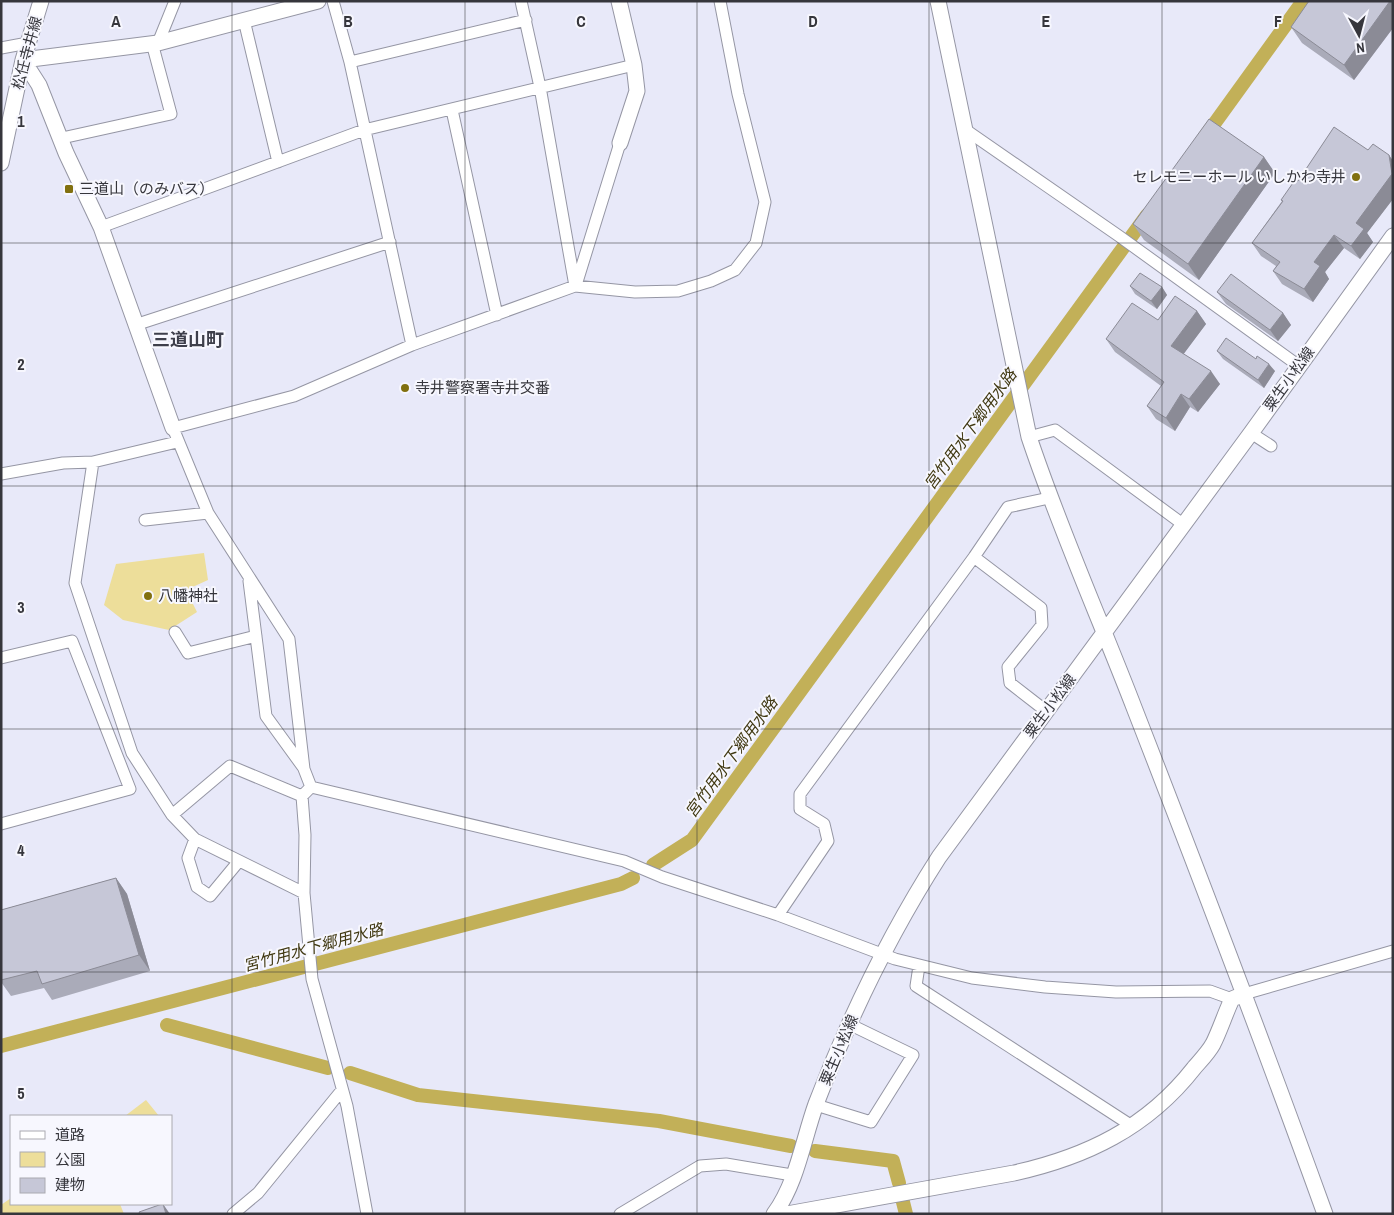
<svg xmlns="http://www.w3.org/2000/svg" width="1394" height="1215" font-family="'Archivo Narrow','Noto Sans JP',sans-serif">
<rect width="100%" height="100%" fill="#e8e9f9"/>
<!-- green -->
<path fill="#edde9a" d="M204,553L208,580L186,590L197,612L169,630L123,620L104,605L116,564Z
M146,1100L159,1116H125Z
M11,1198V1204H120L124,1214H1V1205Z"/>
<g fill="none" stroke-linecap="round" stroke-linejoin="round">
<!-- canal -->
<path stroke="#c2b058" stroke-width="14" d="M1204,138L1303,1
M653,865L692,840L1147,215
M167,1025L328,1068
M1,1046L621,884L633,878
M350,1073L418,1095L659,1121L791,1146
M815,1151L893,1161L899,1183
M903,1202L906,1214"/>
<defs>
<path id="street" d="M333,1L350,62L412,345
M521,1L540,87L575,286
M244,20L278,162
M158,43L175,1
M1,48L28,43
M350,62L526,20
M452,110L497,315
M963,128L1119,236L1299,366
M62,138L171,114L152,43
M101,227L364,130L634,65
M576,285L620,143
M135,325L390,242
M1251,433L1271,446
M1029,437L1055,430L1184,525
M93,462L75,583L132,753L172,815L195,839L304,893
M1,474L63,463L93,462L177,442
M145,520L208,513
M974,557L1041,608L1042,625L1008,667L1010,683L1046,711
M249,581L266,716L303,767
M175,632L188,653L256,636
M1,658L72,641L130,789L1,824
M311,787L304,769L289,639L208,513L173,428L294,396L412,345L575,286L635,292L678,291L711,281L735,270L756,243L765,202L738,94L720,1
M311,787L624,861L662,877L778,915L895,959L972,978L1045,987L1116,992L1210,991L1232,999
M311,787L302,796L305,835L304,893L312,979L347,1106L367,1214
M172,815L230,766L302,796
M195,839L188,858L197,887L210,896L239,861
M778,915L828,841L824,824L800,809V794L974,557L1008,507L1049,498
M919,966L916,986L1132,1126
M1244,994L1393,951
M816,1105L871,1122L913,1055L849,1024
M233,1214L258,1193L342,1090
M620,1214L700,1166L726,1164L792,1175"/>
<path id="secondary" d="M619,1L634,65L637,91L620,143
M938,1L1029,437C1060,530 1100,619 1135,710C1200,877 1264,1045 1325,1214
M1,163L23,60L41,1
M173,428L101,227L66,153L39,85L23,60L158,43L318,1
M774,1214C797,1183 803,1140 816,1104C849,1018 889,935 939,857L1251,433L1393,236
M787,1214L1014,1173C1086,1157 1147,1128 1194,1068C1200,1061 1208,1053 1213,1044C1220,1030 1225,1014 1232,999L1244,994"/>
</defs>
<!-- street casing -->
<use href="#street" stroke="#9596a4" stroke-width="13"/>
<!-- secondary casing -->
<use href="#secondary" stroke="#9596a4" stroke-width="17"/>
<!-- street -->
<use href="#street" stroke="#fff" stroke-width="11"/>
<!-- secondary -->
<use href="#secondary" stroke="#fff" stroke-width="15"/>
</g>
<!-- wall -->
<path fill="#aaabb9" d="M1393,1V28L1354,80L1302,43L1291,27Z
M1368,150L1389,155L1393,161V199L1367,233L1373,242L1360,259L1344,248L1325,272L1329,279L1313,302L1282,284L1273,271L1276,266L1261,256L1252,243L1282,201L1281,200L1298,181Z
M1264,157L1275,173L1199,280L1144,240L1133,224Z
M1130,286L1162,287L1167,295L1157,309L1135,294Z
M1217,292L1283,313L1291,325L1278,341L1226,304Z
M1197,311L1206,324L1183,354L1220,384L1198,412L1190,407L1175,431L1156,419L1147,406L1161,386L1115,352L1106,339L1158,320Z
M1217,351L1275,371L1264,388L1223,359Z
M116,878L127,894L150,971L52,1000L44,988L11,996L1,982V910Z"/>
<!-- shaded-wall -->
<path fill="#8b8b96" d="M1390,1H1393V28L1354,80L1344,65Z
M1389,155L1393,161V199L1367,233L1373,242L1360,259L1351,246L1356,223Z
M1264,157L1275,173L1199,280L1188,264Z
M1334,235L1344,248L1325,272L1329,279L1313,302L1304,289L1314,262Z
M1162,287L1167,295L1157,309L1151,301Z
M1197,311L1206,324L1180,359L1171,346Z
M1283,313L1291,325L1278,341L1270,330Z
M1269,364L1275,371L1264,388L1258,380Z
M1211,371L1220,384L1198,412L1189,399Z
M1181,394L1190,407L1175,431L1166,418Z
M116,878L127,894L150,971L139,955Z
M163,1204L170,1214H166Z"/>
<!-- building -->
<path fill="#c6c7d7" stroke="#8b8b96" d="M1309,1H1390L1344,65L1291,27Z
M1209,119L1264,157L1188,264L1133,224Z
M1334,127L1368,150L1373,144L1389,155L1392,174L1356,223L1364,229L1351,246L1334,235L1314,262L1320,266L1304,289L1273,271L1280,262L1252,243L1283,201L1281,200L1295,180L1298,181Z
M1140,273L1162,287L1151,301L1130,286Z
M1231,274L1283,313L1270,330L1217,292Z
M1175,296L1197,311L1171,346L1211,371L1189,399L1181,394L1166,418L1147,406L1164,382L1106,339L1132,303L1158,320Z
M1226,338L1256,359L1257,356L1269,364L1258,380L1217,351Z
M116,878L139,955L42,984L37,971L1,980V910Z
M162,1204H163L166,1214H140L139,1212Z"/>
<!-- grid -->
<path fill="none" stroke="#36363c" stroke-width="1" stroke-opacity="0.55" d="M232,1V1214M465,1V1214M697,1V1214M929,1V1214M1162,1V1214M1,243H1393M1,486H1393M1,729H1393M1,972H1393"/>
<!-- markers -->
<g fill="#81700f" stroke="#f7f7fe" stroke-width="2">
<circle cx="1356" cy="177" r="5"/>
<rect x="64" y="184" width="10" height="10" rx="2.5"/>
<circle cx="405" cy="388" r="5"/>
<circle cx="148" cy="596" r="5"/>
</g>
<g text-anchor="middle" stroke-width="4" stroke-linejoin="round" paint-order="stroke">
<!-- street labels -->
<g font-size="15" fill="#36363c" stroke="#f7f7fe">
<text transform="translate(27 53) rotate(-75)" y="5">松任寺井線</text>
<text transform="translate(1289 379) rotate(-54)" y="5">粟生小松線</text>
<text transform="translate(1050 706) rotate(-53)" y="5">粟生小松線</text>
<text transform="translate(839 1050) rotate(-67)" y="5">粟生小松線</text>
</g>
<!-- poi labels -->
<g font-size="15" fill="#36363c" stroke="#f7f7fe" text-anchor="start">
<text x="1346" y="182" text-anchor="end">セレモニーホール いしかわ寺井</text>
<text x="79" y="194">三道山（のみバス）</text>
<text x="415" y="393">寺井警察署寺井交番</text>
<text x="158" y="601">八幡神社</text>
</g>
<!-- water labels -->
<g font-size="16" font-style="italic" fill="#413913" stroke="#f7f7fe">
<text transform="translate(970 429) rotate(-54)" y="6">宮竹用水下郷用水路</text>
<text transform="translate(731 757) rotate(-54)" y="6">宮竹用水下郷用水路</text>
<text transform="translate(313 947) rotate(-15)" y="6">宮竹用水下郷用水路</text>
</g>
<!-- quarter labels -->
<g font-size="18" font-weight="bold" fill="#3e3f4b" stroke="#f7f7fe">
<text x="188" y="346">三道山町</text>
</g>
</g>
<g font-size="16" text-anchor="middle" font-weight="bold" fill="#36363c" stroke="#f7f7fe" stroke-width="4" stroke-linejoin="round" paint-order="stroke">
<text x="116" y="27">A</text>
<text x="348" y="27">B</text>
<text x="581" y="27">C</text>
<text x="813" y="27">D</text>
<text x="1046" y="27">E</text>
<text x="1278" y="27">F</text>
<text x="21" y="127">1</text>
<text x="21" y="370">2</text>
<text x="21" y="613">3</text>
<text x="21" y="856">4</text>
<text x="21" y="1099">5</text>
</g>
<!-- border -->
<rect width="1394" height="1215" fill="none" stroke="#36363c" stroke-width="5"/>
<!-- legend -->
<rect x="10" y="1115" width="162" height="90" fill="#f7f7fe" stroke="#aaaab0"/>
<rect x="20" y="1131" width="25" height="8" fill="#ffffff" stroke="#aaaab0"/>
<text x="55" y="1140" font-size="15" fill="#36363c">道路</text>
<rect x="20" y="1152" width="25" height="15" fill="#edde9a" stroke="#aaaab0"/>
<text x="55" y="1165" font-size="15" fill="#36363c">公園</text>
<rect x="20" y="1178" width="25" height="15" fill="#c6c7d7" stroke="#aaaab0"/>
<text x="55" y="1190" font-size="15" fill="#36363c">建物</text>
<!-- north arrow -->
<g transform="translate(1359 35) rotate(173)" stroke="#f7f7fe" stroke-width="4" paint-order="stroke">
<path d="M0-4L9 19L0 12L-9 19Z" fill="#36363c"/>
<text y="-8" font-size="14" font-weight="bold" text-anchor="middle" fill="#36363c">N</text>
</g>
</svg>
